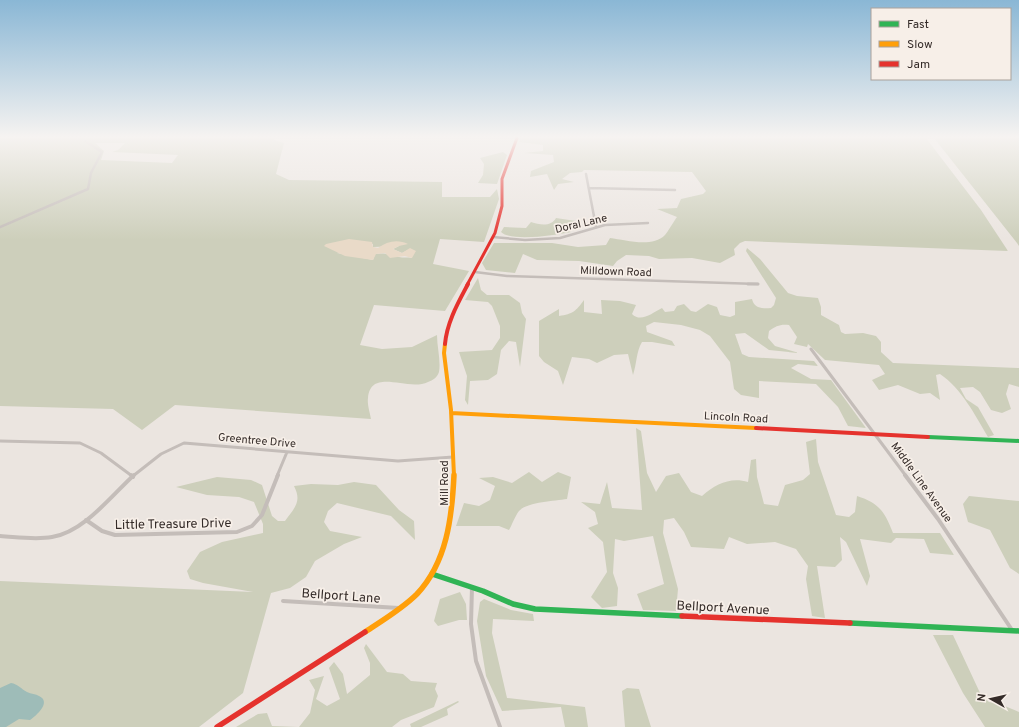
<svg xmlns="http://www.w3.org/2000/svg" width="1019" height="727" font-family="Overpass,sans-serif">
<rect width="100%" height="100%" fill="#ebe5e0"/>
<!-- green -->
<path fill="#cdcfbb" fill-rule="evenodd" d="M0,138H275L274,140L284,143L276,174L289,180L442,182V197H490L497,189L499,199L484,242L440,239L433,264L469,271L445,311L374,305L360,345L382,349L412,347L437,335C437,347 441,361 439,372C437,378 433,380 428,382C408,392 371,367 368,398C367,404 370,413 371,419L175,405L142,430L113,409L0,406ZM95,143H125L118,150L112,152L178,155L172,163L101,160L104,151ZM373,244V247L399,246L393,249L402,253L410,249L412,258C407,257 403,258 399,257C388,256 389,252 375,254L373,260L337,253Z
M521,138H926L981,210L1008,251L745,241L740,243L734,249L735,255L720,263L692,258L659,259L649,256L626,255L617,261L613,266L579,261L537,260L523,254L515,273L486,270L482,263L494,243H552L578,247L606,245L610,238C626,240 652,248 665,235C667,233 674,221 677,217L657,209L677,208L681,199L703,194L706,191L692,172L584,170L582,172L570,173L562,179L574,182L558,184L554,190L547,174L530,177L531,171L554,162L553,155L524,153L543,151V145L519,142Z
M934,138H1019V246L1017,243Z
M503,152L507,155L497,184L478,183L483,175L484,164L480,158Z
M556,218L576,221L564,225L562,228L571,232C557,235 511,242 501,232L504,227L526,228L531,222C540,225 551,227 556,218Z
M747,248L760,259L788,293L797,296L818,298L821,307V315L839,325L841,332L845,334L863,333L876,336L881,342V352L893,363L1019,368V387L1009,384L1006,394L1011,409L1002,413L991,410L980,392L973,387L960,388L966,399L978,407L994,435L988,437C975,415 962,389 940,374L936,375L940,400L930,393L920,394L898,385L879,390L872,380L885,374L879,365L825,360L808,344L807,347L794,344L797,337L789,325C780,324 776,326 769,331L768,338L775,346L799,353L769,350L745,333L735,334L742,354L749,357L814,361L818,366L798,364L791,368L811,379L831,380L866,428L848,426L838,407L816,384L759,381V398L741,395L734,389L730,362L710,336L700,330L681,325L654,322L646,326L647,332L672,341L675,346L652,342H642C636,352 637,363 633,375L628,354L614,355L597,363L589,359L572,357L563,385L558,371L544,362L539,356V321L559,309V316C573,314 576,311 584,300V312L602,314L601,300L620,301L636,305L632,314C641,323 652,313 662,308L665,312L674,311L677,306L684,304L691,311L696,312L708,304L717,307L720,315L730,317L735,315V302L752,299C754,308 762,309 771,308L774,305L776,298L746,251Z
M478,278L481,290L487,295H509L520,303L522,313L526,319L520,367L516,342L509,341L501,350L497,374L488,380L470,381L468,405L465,400L467,376L459,352L492,350L500,338V326L492,306L488,302L465,300Z
M636,428L641,431L647,473L656,492L666,476L679,473L691,492L702,496C716,484 730,477 748,482L751,460L756,459L757,477L764,504L778,506L785,485L803,480L810,474L806,442L816,439L818,462L836,515L849,517L855,512L857,496C879,503 885,512 893,533H940L954,555L930,553L924,539L896,538L891,543L860,539L870,576L867,586L846,542L840,537L842,560L835,567L817,566L825,618L812,616L806,579L808,566L796,549L775,542L747,544L729,537L724,549L691,547L684,532L674,518L664,520L663,533L678,589L676,611L643,610L637,594L664,584L653,536L624,541L615,539L613,573L618,588L617,606L602,608L591,597L607,572L603,542L588,528L598,524L595,512L581,502L600,504L607,482L612,508L642,510Z
M529,472L542,482L558,472L571,477L567,499C554,501 527,502 519,511C515,516 512,525 509,530L499,526H456L464,503L479,506L490,500L495,486L479,478L493,477L512,483Z
M217,477L251,480L262,485L272,516L278,521H285C295,507 302,502 294,486L311,484L338,485L354,482L376,485L399,510L414,521L415,540L391,516L337,503L328,511L324,522L330,531L362,537L344,544L315,561L306,577L290,588L271,593L243,693L199,727H0V581L253,592L203,583L190,579L187,571L200,552L222,542L263,533V524L254,502L239,497L207,495L176,487Z
M969,496L1019,501V574L1010,568L990,530L968,522L963,504Z
M460,592L466,604L467,620H459L438,626L434,621L440,599Z
M484,599L511,610L533,614L534,621L493,619L492,633L507,698L585,707L588,727H565L561,707L502,711L486,676L477,621L480,602Z
M933,635H953L981,695L989,702L1000,704L1019,712V727H985L963,693Z
M366,644L387,672L403,674L411,681L437,683L435,689L438,696L434,707L401,720L392,727H236L258,714L267,713L272,726L299,727L310,713L315,690L309,680L324,676L316,699L327,706L340,699L329,668L334,662L343,674L347,694L370,675V663L364,648Z
M627,688L639,689L651,727H625L622,691Z
M458,701L459,702L447,709L448,715L421,727H411L410,724Z"/>
<!-- sand -->
<path fill="#e9dac8" d="M349,239L372,242L373,247L378,248C387,241 398,239 408,244L399,246L393,249L402,253L410,248L416,251L412,258L405,256L390,258L385,253L376,254L373,260L345,256L324,246L326,244Z"/>
<!-- water -->
<path fill="#9ebcb8" d="M11,683C18,684 21,689 27,692C31,694 36,694 39,696C52,702 36,716 30,720L19,719L6,727H0V688Z"/>
<g fill="none" stroke-linecap="round" stroke-linejoin="round">
<!-- street-far2 -->
<path stroke="#c4bdb9" stroke-width="2.5" d="M586,174L596,227
M589,188L675,190
M0,227L88,189L91,173L102,152L85,141
M493,237L525,240L560,238L605,225L648,223
M475,272L507,276L758,284"/>
<!-- street-far1 -->
<path stroke="#c4bdb9" stroke-width="3" d="M748,284H758
M811,349L906,476
M0,441L80,443L101,453L132,476
M133,476L161,454L184,443L398,461L453,457
M277,476L287,452"/>
<!-- street -->
<path stroke="#c4bdb9" stroke-width="4" d="M131,475L133,477
M905,475L938,519L1012,630
M86,520L102,531L115,535L237,532L252,526L262,515L278,475
M0,536C17,537 35,540 52,537C84,532 111,496 134,475
M472,587L471,624L476,661L500,727
M283,601L399,608"/>
<!-- fast-far1 -->
<path stroke="#30b455" stroke-width="4" d="M928,437L1019,441"/>
<!-- fast -->
<path stroke="#30b455" stroke-width="5.5" d="M432,574L483,591L513,604L535,609L682,616
M850,623L1019,631"/>
<!-- slow-far1 -->
<path stroke="#ff9f0a" stroke-width="4" d="M445,344L444,353L451,410L454,476
M451,413L756,428"/>
<!-- slow -->
<path stroke="#ff9f0a" stroke-width="5.5" d="M365,632C383,620 402,609 417,594C447,562 452,517 454,475"/>
<!-- jam-far2 -->
<path stroke="#e5322d" stroke-width="3" d="M467,285L495,233L502,206V179L517,138"/>
<!-- jam-far1 -->
<path stroke="#e5322d" stroke-width="4" d="M445,344C447,322 458,303 468,284
M756,428L928,437"/>
<!-- jam -->
<path stroke="#e5322d" stroke-width="5.5" d="M682,616L850,623
M217,727L365,632"/>
</g>
<!-- sky -->
<linearGradient id="sky" x2="0" y2="1"><stop stop-color="#8ab7d5"/><stop offset="0.57" stop-color="#f6f3f1"/><stop offset="1" stop-color="#f6f3f1" stop-opacity="0"/></linearGradient>
<rect width="1019" height="240" fill="url(#sky)"/>
<g text-anchor="middle" stroke-width="3.5" stroke-linejoin="round" paint-order="stroke">
<!-- street labels -->
<g font-size="11" fill="#342b28" stroke="#f7efe8">
<text transform="translate(581 223) rotate(-13)" y="4">Doral Lane</text>
<text transform="translate(616 271) rotate(2)" y="4">Milldown Road</text>
<text transform="translate(736 417) rotate(3)" y="4">Lincoln Road</text>
<text transform="translate(257 440) rotate(5)" y="4">Greentree Drive</text>
<text transform="translate(922 482) rotate(54)" y="4">Middle Line Avenue</text>
<text transform="translate(444 483) rotate(-90)" y="4">Mill Road</text>
</g>
<!-- near-street labels -->
<g font-size="13" fill="#342b28" stroke="#f7efe8">
<text transform="translate(173 523) rotate(-1)" y="5">Little Treasure Drive</text>
<text transform="translate(341 595) rotate(4)" y="5">Bellport Lane</text>
<text transform="translate(723 607) rotate(3)" y="5">Bellport Avenue</text>
</g>
</g>
<!-- legend -->
<rect x="871" y="8" width="140" height="72" fill="#f7efe8" stroke="#a9a19b"/>
<rect x="879" y="21" width="20" height="6" fill="#30b455" stroke="#a9a19b"/>
<text x="907" y="28" font-size="12" fill="#342b28">Fast</text>
<rect x="879" y="41" width="20" height="6" fill="#ff9f0a" stroke="#a9a19b"/>
<text x="907" y="48" font-size="12" fill="#342b28">Slow</text>
<rect x="879" y="61" width="20" height="6" fill="#e5322d" stroke="#a9a19b"/>
<text x="907" y="68" font-size="12" fill="#342b28">Jam</text>
<!-- north arrow -->
<g transform="translate(991 699) rotate(278)" stroke="#f7efe8" stroke-width="3" paint-order="stroke">
<path d="M0-3L7 15L0 10L-7 15Z" fill="#342b28"/>
<text y="-6" font-size="11" font-weight="bold" text-anchor="middle" fill="#342b28">N</text>
</g>
</svg>
